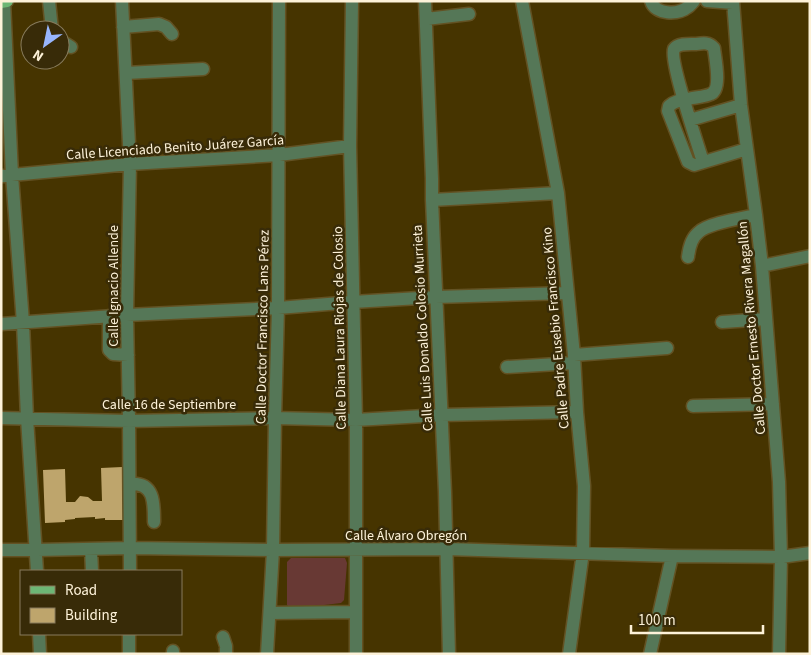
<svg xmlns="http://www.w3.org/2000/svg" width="811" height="655" font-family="'Source Sans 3',sans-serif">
<rect width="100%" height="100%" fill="#463400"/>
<!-- green -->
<path fill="#683934" d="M291,558H345L347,563L344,600L341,603L291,609L287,605V562Z"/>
<!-- building -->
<path fill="#bea56c" d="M122,467L124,520H105V518L95,519V517L75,518V519L65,520V522L45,523L43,470L65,469L66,502H75L80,496L88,497L93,501H102L101,468Z"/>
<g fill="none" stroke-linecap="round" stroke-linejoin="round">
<defs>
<path id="minor" d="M4,1L12,175L23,323L27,418L37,571
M49,1L52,30
M122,1L130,164L127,315L129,421L130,571
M352,1L350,146L356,420V654
M425,1L432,179V200L445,492L449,654
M522,1L558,193L574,355L577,412L584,486L583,552L569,654
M651,1C655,15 678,15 688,7C690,6 692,3 694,1
M707,1L733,3
M733,1L741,105L756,215L762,266L779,482L781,557L779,654
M426,19L469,14
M123,27L159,24L166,27L172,34
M60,40L71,47
M126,73L203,69
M690,120L741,105
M703,162C698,145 669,60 674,49C678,43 690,44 696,44C703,43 709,42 714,48C715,58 722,89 711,94C705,97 695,97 688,99C680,100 675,101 669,106L668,111L688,162L694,165L747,149
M1,176L130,164L279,155L350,146
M432,200L558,193
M688,257C689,248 691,238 699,232C708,223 743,218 756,215
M762,266L810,256
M109,316V350L113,354L128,355
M722,322L766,319
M1,324L127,315L278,308L353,302L436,297L567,293
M574,355L667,348
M507,367L574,363
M693,406L773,404
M1,418L129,421L275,418L356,420L441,415L577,412
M130,484C155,482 154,504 154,522
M91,549L92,571
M1,550H37L130,548L273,550L447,549L672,556L781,557L810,553
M270,613L356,612
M39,634L40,654
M223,637L226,646V654
M129,654V634
M173,654V651
M267,654L273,550L275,418L278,308L279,1
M650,654L672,556"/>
<path id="major" d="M1,2L7,1"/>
</defs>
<!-- minor casing -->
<use href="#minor" stroke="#635223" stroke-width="15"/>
<!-- major casing -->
<use href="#major" stroke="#635223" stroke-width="15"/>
<!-- minor -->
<use href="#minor" stroke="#557757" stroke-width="12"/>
<!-- major -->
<use href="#major" stroke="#6db675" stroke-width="12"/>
</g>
<g text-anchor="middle" stroke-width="5" stroke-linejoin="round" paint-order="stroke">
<!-- street labels -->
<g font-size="14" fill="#fdf2d9" stroke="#382b08">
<text transform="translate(175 147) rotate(-4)" y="5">Calle Licenciado Benito Juárez García</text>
<text transform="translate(113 286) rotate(-90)" y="5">Calle Ignacio Allende</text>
<text transform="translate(262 327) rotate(-89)" y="5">Calle Doctor Francisco Lans Pérez</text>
<text transform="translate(339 328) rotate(-91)" y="5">Calle Diana Laura Riojas de Colosio</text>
<text transform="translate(422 328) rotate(-93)" y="5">Calle Luis Donaldo Colosio Murrieta</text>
<text transform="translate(555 328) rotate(-95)" y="5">Calle Padre Eusebio Francisco Kino</text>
<text transform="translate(751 328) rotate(-95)" y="5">Calle Doctor Ernesto Rivera Magallón</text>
<text x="169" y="409">Calle 16 de Septiembre</text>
<text x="406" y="540">Calle Álvaro Obregón</text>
</g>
</g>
<!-- border -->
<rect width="811" height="655" fill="none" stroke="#fdf2d9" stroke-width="5"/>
<!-- legend -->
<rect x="20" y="570" width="162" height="65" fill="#382b08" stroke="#877b5c"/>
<rect x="30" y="586" width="25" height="8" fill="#6db675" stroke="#877b5c"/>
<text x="65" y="595" font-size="15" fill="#fdf2d9">Road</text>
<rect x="30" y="608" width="25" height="15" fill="#bea56c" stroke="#877b5c"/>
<text x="65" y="620" font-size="15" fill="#fdf2d9">Building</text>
<!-- north arrow -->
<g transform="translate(45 45) rotate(213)"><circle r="24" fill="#382b08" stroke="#877b5c"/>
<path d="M0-4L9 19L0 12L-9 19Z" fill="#98b6fd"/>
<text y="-8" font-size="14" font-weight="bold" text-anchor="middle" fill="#fdf2d9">N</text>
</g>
<!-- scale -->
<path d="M631 625v8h132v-8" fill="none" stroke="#fdf2d9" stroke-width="2.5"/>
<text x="638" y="625" font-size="15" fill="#fdf2d9" stroke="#382b08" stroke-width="4" paint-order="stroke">100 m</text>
</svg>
